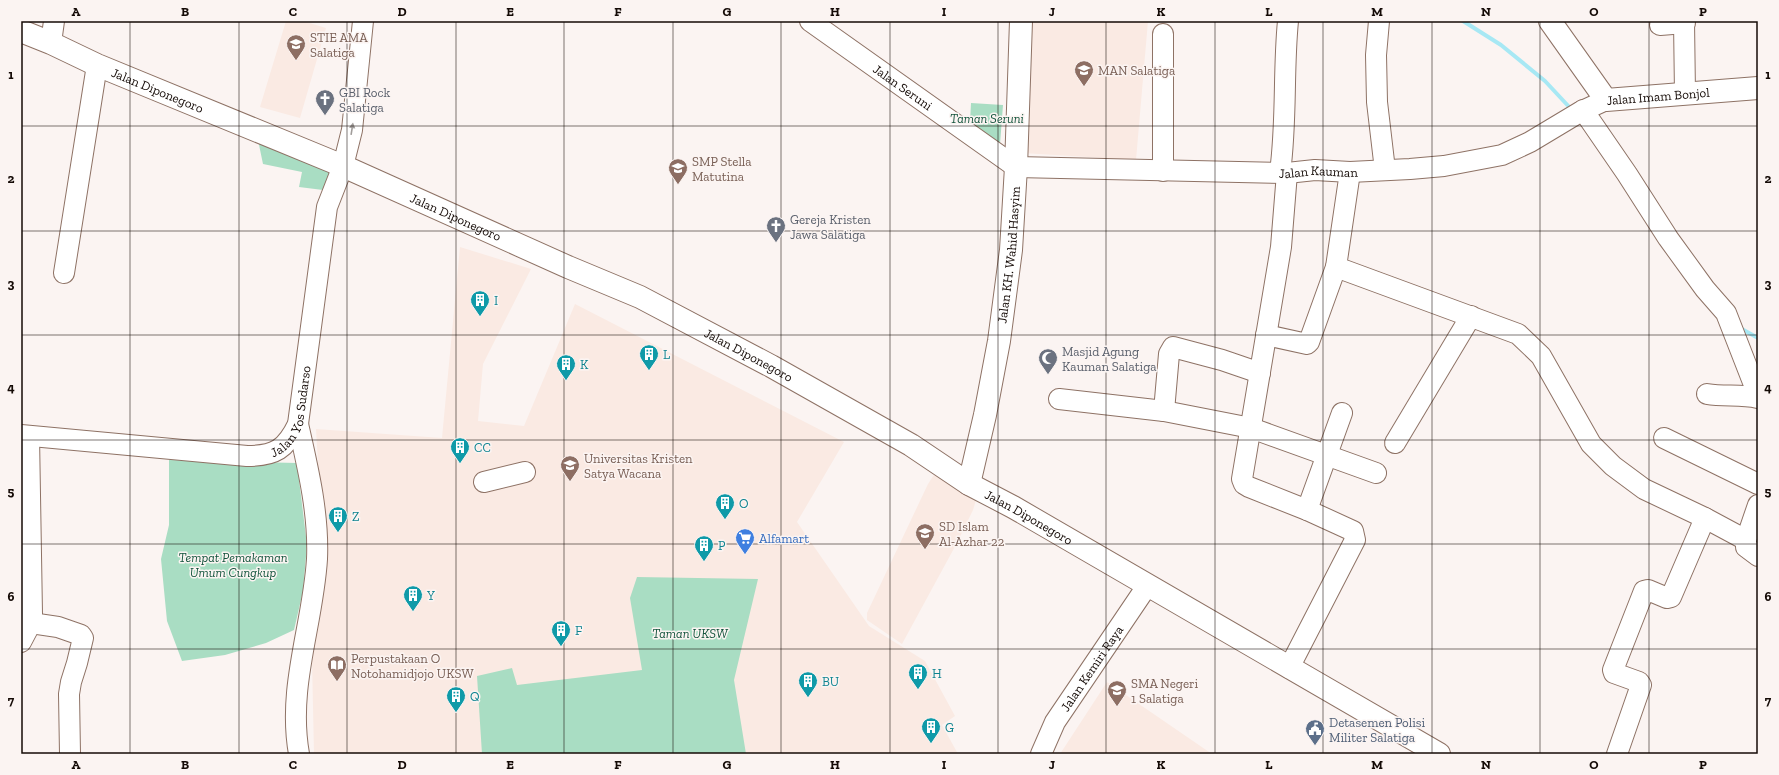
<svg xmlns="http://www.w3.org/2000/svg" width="1779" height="775" font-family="'Zilla Slab',serif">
<rect width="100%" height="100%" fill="#fbf4f2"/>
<!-- built -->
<path fill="#faeae3" d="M286,21H303L326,28L300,118L260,107Z
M1028,21H1148L1136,160L1023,153Z
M460,247L531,269L483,364L478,421L524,426L575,304L844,442L797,522L869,626L925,661L955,716L942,725L958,754H314L312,660L324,566L316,429L442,438Z
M941,464L980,487L973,510L958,541L902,644L867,620V613L928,484Z
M1107,682L1212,754H1060Z"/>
<!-- green -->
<path fill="#a9ddc3" d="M971,103L1003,105L1000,144L970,123Z
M258,140L332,170L323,190L299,187L302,172L263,164Z
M169,460L297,463L307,545L303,591L294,630L266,643L225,655L182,661L167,621L161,559L169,525Z
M637,577L758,579L734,680L746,754H482L477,676L512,668L517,685L642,670L630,598Z"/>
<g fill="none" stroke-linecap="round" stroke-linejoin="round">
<!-- stream -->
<path stroke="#a7e8f4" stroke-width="4" d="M1463,21L1501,45L1545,81L1572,110
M1740,328L1758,338"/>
<defs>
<g id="minor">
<path id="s1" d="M810,21L1016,167L1287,173L1315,170L1350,172L1410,169L1444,166L1502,155L1530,142L1580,112L1606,100"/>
<path d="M1379,21L1376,55L1377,102L1385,170"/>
<path d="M1684,21L1685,94"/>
<path d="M1660,25L1685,23"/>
<path d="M51,43L54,21"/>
<path d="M1583,110L1627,174L1668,238L1705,289L1726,313L1758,395"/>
<path d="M1163,171V34"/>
<path d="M1280,172C1287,122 1283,71 1288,21"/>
<path d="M1350,172L1336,267L1518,334L1541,356L1591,444L1613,466L1644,489L1705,518L1746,540"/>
<path d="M1287,173L1281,247L1242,479L1244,484L1249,487L1307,510L1353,531L1355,540L1289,668"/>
<path d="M64,273L97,65"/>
<path d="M1266,335L1307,344L1309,342L1336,267"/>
<path d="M1707,394C1724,397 1741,394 1758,398"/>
<path d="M1059,399L1164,411L1251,428L1376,473"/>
<path d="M1164,411L1169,354L1173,347L1222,360L1260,373"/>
<path d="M298,424C308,468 319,514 317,559C313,625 287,687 299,754"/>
<path id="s2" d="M21,435L247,456C275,456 286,449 298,424L327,207L343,166L352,130L363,21"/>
<path d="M1664,438L1758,484"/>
<path d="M1395,443L1471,316"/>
<path d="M484,482L525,472"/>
<path d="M1758,505L1746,540V547L1758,556"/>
<path d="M1307,510L1342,413"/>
<path d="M31,623L58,627L81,635L83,638L77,663L71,682L69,694L70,754"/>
<path d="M21,642L31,623L32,614L29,436"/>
<path id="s3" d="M1041,754L1055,722L1147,586"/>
<path d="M1617,754L1641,685L1639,682L1614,673L1613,670L1644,591L1648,590L1667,598L1671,597L1705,518"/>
</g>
<g id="major">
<path id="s4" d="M1550,21L1606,100L1758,88"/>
<path id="s5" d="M21,31L51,43L97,65L343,166L568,267L640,297L771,366L911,445L969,484L1013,507L1439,754"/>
<path id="s6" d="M969,484L985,415L999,341L1011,250L1016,167L1021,21"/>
</g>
</defs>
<!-- minor casing -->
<use href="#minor" stroke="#8e7265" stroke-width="22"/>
<!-- major casing -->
<use href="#major" stroke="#8e7265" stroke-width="24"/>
<!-- minor -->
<use href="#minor" stroke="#fff" stroke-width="20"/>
<!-- major -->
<use href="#major" stroke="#fff" stroke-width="22"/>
</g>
<!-- one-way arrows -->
<defs><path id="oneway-solid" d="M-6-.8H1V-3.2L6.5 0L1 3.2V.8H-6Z"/></defs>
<use fill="#a19d9b" href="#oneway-solid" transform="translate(352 129) rotate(-81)"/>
<!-- grid -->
<path fill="none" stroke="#140a06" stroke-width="1" stroke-opacity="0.55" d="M130,21V754M239,21V754M347,21V754M456,21V754M564,21V754M673,21V754M781,21V754M890,21V754M998,21V754M1106,21V754M1215,21V754M1323,21V754M1432,21V754M1540,21V754M1649,21V754M21,126H1758M21,231H1758M21,335H1758M21,440H1758M21,544H1758M21,649H1758"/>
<!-- icons -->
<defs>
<symbol id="university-pin" viewBox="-11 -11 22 30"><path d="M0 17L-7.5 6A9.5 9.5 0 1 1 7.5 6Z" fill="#8d6e63" stroke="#fbf4f2"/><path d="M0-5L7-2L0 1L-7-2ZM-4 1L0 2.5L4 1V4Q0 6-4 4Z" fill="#fff"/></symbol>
<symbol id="school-pin" viewBox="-11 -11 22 30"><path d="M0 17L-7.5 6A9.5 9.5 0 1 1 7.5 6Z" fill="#8d6e63" stroke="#fbf4f2"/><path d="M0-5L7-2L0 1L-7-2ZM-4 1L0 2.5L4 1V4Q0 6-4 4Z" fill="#fff"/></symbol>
<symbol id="church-pin" viewBox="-11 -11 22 30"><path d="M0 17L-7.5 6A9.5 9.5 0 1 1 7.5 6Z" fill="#6b7280" stroke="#fbf4f2"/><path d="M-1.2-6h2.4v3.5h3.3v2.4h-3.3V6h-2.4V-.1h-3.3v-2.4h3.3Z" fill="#fff"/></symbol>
<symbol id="building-pin" viewBox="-11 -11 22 30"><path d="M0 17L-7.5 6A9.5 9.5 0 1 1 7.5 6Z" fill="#0f9aa8" stroke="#fbf4f2"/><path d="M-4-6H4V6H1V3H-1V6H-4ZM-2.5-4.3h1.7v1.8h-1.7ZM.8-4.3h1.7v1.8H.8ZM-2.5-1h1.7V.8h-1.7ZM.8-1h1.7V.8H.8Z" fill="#fff"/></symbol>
<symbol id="mosque-pin" viewBox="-11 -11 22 30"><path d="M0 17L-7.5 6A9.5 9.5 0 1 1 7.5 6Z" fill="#6b7280" stroke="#fbf4f2"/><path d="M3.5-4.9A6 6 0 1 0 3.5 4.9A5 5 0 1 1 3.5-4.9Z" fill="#fff"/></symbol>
<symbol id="supermarket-pin" viewBox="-11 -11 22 30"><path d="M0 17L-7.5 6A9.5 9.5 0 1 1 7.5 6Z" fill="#3f7fe0" stroke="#fbf4f2"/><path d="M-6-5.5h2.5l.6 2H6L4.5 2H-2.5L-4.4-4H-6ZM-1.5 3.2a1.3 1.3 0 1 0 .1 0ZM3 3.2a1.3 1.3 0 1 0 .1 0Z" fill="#fff"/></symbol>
<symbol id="library-pin" viewBox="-11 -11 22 30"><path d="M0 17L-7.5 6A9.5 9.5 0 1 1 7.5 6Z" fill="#8d6e63" stroke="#fbf4f2"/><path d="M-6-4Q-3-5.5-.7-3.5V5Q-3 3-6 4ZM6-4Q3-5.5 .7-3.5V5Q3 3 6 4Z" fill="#fff"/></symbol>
<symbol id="civic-pin" viewBox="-11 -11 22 30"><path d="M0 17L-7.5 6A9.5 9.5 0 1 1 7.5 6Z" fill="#5c6f8a" stroke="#fbf4f2"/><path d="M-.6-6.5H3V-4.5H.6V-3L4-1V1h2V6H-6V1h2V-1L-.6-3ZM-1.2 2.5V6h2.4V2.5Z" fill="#fff"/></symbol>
</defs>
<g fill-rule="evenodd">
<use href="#university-pin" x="285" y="33" width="22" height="30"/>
<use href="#school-pin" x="1073" y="59" width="22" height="30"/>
<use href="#church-pin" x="314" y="88" width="22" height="30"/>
<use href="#school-pin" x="667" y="157" width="22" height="30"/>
<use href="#church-pin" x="765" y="215" width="22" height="30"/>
<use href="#building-pin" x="469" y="289" width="22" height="30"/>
<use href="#building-pin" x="638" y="343" width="22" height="30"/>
<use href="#mosque-pin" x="1037" y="347" width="22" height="30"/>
<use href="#building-pin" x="555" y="353" width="22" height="30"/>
<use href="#building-pin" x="449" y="436" width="22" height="30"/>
<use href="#university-pin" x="559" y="454" width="22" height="30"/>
<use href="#building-pin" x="714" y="492" width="22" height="30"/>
<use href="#building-pin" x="327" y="505" width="22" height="30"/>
<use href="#school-pin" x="914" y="522" width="22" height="30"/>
<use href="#supermarket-pin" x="734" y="527" width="22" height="30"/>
<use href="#building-pin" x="693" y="534" width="22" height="30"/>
<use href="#building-pin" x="402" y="584" width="22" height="30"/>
<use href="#building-pin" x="550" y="619" width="22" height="30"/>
<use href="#library-pin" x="326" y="654" width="22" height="30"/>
<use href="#building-pin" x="907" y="662" width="22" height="30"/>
<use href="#building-pin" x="797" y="670" width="22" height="30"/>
<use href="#school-pin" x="1106" y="679" width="22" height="30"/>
<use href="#building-pin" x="445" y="685" width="22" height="30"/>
<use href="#building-pin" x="920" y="716" width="22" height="30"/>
<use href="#civic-pin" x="1304" y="718" width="22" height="30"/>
</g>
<g text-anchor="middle" stroke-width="3" stroke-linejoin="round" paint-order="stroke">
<!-- education labels -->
<g font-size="13" fill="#785e54" stroke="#fbf4f2" text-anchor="start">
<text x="310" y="42">STIE AMA<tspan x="310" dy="15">Salatiga</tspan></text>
<text x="1098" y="75">MAN Salatiga</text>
<text x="692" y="166">SMP Stella<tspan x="692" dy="15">Matutina</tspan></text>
<text x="584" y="463">Universitas Kristen<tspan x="584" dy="15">Satya Wacana</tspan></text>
<text x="939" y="531">SD Islam<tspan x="939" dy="15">Al-Azhar 22</tspan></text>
<text x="351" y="663">Perpustakaan O<tspan x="351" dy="15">Notohamidjojo UKSW</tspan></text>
<text x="1131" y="688">SMA Negeri<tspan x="1131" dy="15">1 Salatiga</tspan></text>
</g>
<!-- street labels -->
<g font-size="13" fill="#140a06" stroke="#fbf4f2">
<text dy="5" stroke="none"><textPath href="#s1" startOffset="114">Jalan Seruni</textPath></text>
<text dy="5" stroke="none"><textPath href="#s5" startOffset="149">Jalan Diponegoro</textPath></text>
<text dy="5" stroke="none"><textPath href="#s4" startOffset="149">Jalan Imam Bonjol</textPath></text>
<text dy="5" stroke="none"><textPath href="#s1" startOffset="555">Jalan Kauman</textPath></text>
<text dy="5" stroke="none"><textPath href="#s5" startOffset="473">Jalan Diponegoro</textPath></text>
<text dy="5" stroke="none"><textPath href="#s6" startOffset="233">Jalan KH. Wahid Hasyim</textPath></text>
<text dy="5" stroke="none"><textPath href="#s5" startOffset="797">Jalan Diponegoro</textPath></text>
<text dy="5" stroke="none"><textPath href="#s2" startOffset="301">Jalan Yos Sudarso</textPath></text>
<text dy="5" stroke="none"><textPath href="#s5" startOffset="1121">Jalan Diponegoro</textPath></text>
<text dy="5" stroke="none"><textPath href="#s3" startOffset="100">Jalan Kemiri Raya</textPath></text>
</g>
<!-- worship labels -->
<g font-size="13" fill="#5b616d" stroke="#fbf4f2" text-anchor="start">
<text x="339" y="97">GBI Rock<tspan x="339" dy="15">Salatiga</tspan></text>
<text x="790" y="224">Gereja Kristen<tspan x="790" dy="15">Jawa Salatiga</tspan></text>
<text x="1062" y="356">Masjid Agung<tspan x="1062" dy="15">Kauman Salatiga</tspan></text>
</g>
<!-- park labels -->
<g font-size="13" font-style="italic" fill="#11533b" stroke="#fbf4f2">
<text x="987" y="123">Taman Seruni</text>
<text x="233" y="562">Tempat Pemakaman<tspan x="233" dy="15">Umum Cungkup</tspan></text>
<text x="690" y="638">Taman UKSW</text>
</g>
<!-- culture labels -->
<g font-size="13" fill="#0d838f" stroke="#fbf4f2" text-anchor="start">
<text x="494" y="305">I</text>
<text x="663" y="359">L</text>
<text x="580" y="369">K</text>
<text x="474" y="452">CC</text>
<text x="739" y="508">O</text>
<text x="352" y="521">Z</text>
<text x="718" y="550">P</text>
<text x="427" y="600">Y</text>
<text x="575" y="635">F</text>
<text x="932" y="678">H</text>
<text x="822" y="686">BU</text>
<text x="470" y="701">Q</text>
<text x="945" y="732">G</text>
</g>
<!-- shop labels -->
<g font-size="13" fill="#366cbe" stroke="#fbf4f2" text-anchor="start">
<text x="759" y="543">Alfamart</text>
</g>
<!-- service labels -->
<g font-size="13" fill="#4e5e75" stroke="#fbf4f2" text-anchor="start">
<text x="1329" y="727">Detasemen Polisi<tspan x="1329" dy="15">Militer Salatiga</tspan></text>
</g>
</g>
<!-- border -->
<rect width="1779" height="775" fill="none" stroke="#fbf4f2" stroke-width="44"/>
<rect x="22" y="22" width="1735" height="731" fill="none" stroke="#140a06" stroke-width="1.5"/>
<g font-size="13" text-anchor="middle" font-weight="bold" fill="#140a06">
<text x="76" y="16">A</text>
<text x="185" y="16">B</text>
<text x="293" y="16">C</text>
<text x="402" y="16">D</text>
<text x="510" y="16">E</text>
<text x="618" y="16">F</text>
<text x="727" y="16">G</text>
<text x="835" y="16">H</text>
<text x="944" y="16">I</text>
<text x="1052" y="16">J</text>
<text x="1161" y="16">K</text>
<text x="1269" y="16">L</text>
<text x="1377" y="16">M</text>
<text x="1486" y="16">N</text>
<text x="1594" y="16">O</text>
<text x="1703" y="16">P</text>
<text x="11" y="79">1</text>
<text x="1768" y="79">1</text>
<text x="11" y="183">2</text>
<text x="1768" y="183">2</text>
<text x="11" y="288">3</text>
<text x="1768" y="288">3</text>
<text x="11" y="392">4</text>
<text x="1768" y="392">4</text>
<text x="11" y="496">5</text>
<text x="1768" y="496">5</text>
<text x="11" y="601">6</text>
<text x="1768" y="601">6</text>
<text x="11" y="705">7</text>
<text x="1768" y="705">7</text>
<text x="76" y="769">A</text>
<text x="185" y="769">B</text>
<text x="293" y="769">C</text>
<text x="402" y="769">D</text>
<text x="510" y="769">E</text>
<text x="618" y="769">F</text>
<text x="727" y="769">G</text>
<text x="835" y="769">H</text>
<text x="944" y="769">I</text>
<text x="1052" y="769">J</text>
<text x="1161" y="769">K</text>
<text x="1269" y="769">L</text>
<text x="1377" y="769">M</text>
<text x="1486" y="769">N</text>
<text x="1594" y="769">O</text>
<text x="1703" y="769">P</text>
</g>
</svg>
